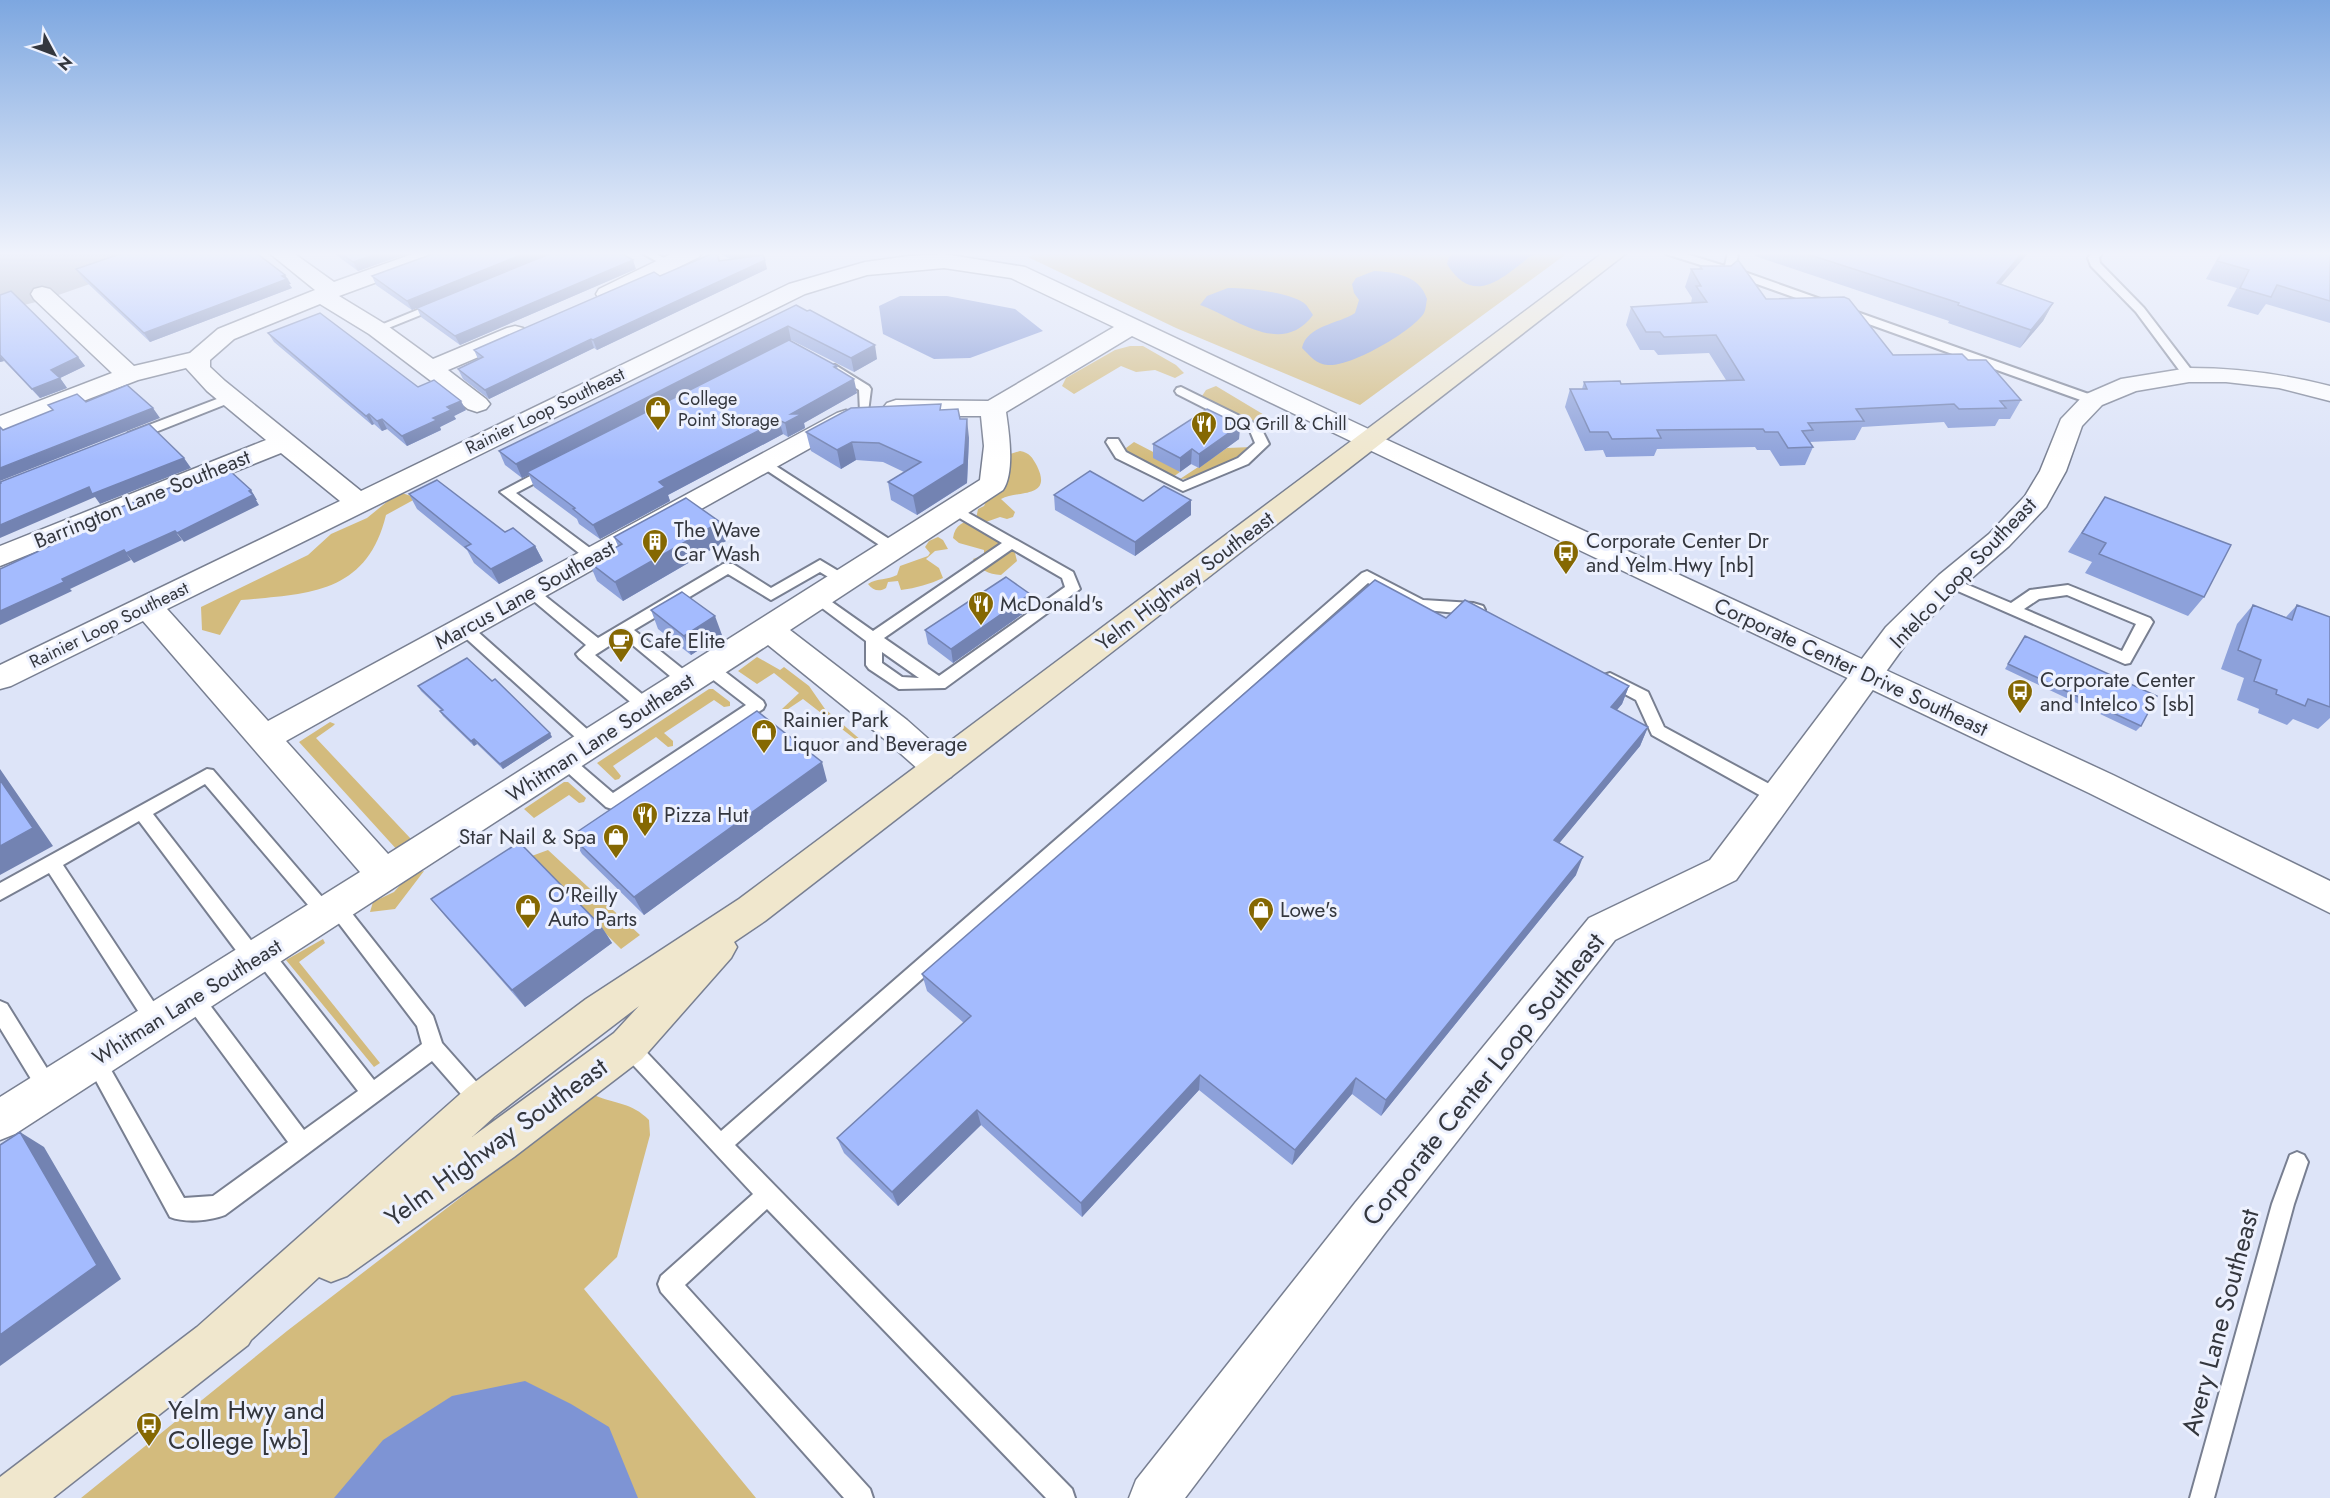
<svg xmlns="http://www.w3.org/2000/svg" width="2330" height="1498" font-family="Jost,sans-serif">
<rect width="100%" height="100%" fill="#dde4f8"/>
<!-- green -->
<path fill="#d3bb7d" d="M1037,252H1569L1360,405L1176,328L1028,257Z
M1130,346H1143L1176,365L1184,373L1175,378L1155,370L1136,372L1121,366L1074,394L1062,386L1066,378L1115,350Z
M1216,386L1266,416L1258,418L1257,422L1220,409L1202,396L1206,390Z
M1134,442L1157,454L1180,472L1173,477L1127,452L1126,448Z
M1252,447C1237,460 1201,479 1180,479L1227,448Z
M1020,451C1030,453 1032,457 1037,466C1053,499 1018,490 1001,499L1015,512L1013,517L1007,519L1000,517L986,522L1015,553L1017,561L1001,575C988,574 980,570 973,559L984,555V550L959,543L953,538C955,525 963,521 976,519L978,509L984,506L1007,455Z
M399,492L417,498L386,515C367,594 308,594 241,600L220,635L202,630L201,607L308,555L331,534L367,518Z
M938,537L943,540L948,549L935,551L926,559L939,568L943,578C930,584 916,588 901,590L898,581L888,582L886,588C880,592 873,591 868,584C877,578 888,580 897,575L900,566L928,556L930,553L925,547L929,541Z
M757,657L780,670L784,667L809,686L825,709L862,741L860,743L803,699L788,709H782L799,693L774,673L757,684L738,671Z
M709,689H713L730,702V706L724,707L714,700L664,733L673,741V746L668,747L656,737L613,766L621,776L619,779L615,780L597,763Z
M330,722L335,724L333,726L316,738L411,839L433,827L399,852L299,742Z
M564,782H568L586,798L584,802L579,803L569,795L534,818L524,809Z
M548,850L640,935L621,949L529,857Z
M424,871L395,909L370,912L373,902L394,892L410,874Z
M323,939L325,943L299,962L380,1063L374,1067L286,960Z
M594,1095C617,1105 631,1102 649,1120L650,1135L617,1257L584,1289L756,1498H81L287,1331Z"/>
<!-- water -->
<path fill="#7e94d4" d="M1457,252H1536C1506,274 1475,310 1447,264L1449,257Z
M1374,271C1396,272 1420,276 1427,299C1426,303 1426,309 1424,313C1413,331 1351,367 1328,365C1317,365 1309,355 1302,348C1307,325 1339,324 1355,313L1359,300L1354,293L1352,284L1356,278Z
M1228,288C1248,288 1287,292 1304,303C1308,306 1310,311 1313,315C1281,358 1235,317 1200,305L1207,296Z
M900,296H947L1015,309L1043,331L970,358L934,359L883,334L879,306Z
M525,1381L571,1404L609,1427L638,1498H334L383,1440L452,1396Z"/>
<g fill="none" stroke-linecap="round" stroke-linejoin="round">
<!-- runway -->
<path fill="#acb2c2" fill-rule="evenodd" d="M0,252H125L107,278L44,300L0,311Z"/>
<defs>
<path id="service" d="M640,252H653L675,264L673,266H665Z
M1665,252H1680L1725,266L1728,252H1738L1736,269L2097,397L2099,400L2097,403H2089L1726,273L1666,254Z
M2092,252H2103L2099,258L2100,263L2144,308L2193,372V378H2185L2136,312L2091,266L2088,258Z
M439,301L443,302V306L381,331H373L371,329Z
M835,365L869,386L871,389L868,412H860L859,390L831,372V366Z
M1181,387L1260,426L1269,444L1248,464L1183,491L1116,458L1106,442L1108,439H1118L1126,452L1183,482L1238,458L1255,443L1250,431L1177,394L1175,391L1177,388Z
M230,394L236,398L234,401L138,439H128L127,436L128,433Z
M765,459L900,546L902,549L900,552H890L760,466L758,463L760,460Z
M551,465L556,466L558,469L556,472L516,493L598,554L600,557L598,560H588L500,492Z
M956,506L1073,572L1080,589L945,688L899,689L869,669L866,665V641L810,599L817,594L822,595L873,631L1002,543L951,513L949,510L951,507ZM1012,549L1062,578L1065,587L939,676L884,638ZM882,652L919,678L902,677L882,663Z
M820,560L850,578L852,581L850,584H840L820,572L771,600L728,574L634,630L694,678L696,682L694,686H682L623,637L595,655L654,704L656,708L654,712H642L579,658L576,654L586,645L523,592L530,587L535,588L598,638L723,564H733L771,588Z
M1367,571L1423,600L1473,603L1483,606L1485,610L1478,615L1415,609L1368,583L735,1145L1072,1489L1075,1498H1046L767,1209L685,1285L870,1489L873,1498H844L661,1292L658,1284L661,1276L753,1194L621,1052L618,1046L621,1040L628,1037L635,1040L721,1131L1362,573Z
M1949,577L2011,603L2030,590L2068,585L2150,618L2153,622L2130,663L2125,664L1944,585L1942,582ZM2067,595L2136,624L2122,651L2024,609L2039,599Z
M464,623L469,624L598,739L600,743L598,747L592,749L586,747L459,632L456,628L459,624Z
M709,662L715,664L763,701L765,705L763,709L612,809L606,807L559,765L557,761L559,757L565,755L571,757L613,793L746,705L703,672L701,668L703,664Z
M1610,673L1648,692L1664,727L1784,792L1787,797L1784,802L1778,804L1772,802L1652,735L1636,700L1604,683L1602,679L1604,675Z
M207,769L213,770L329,905L337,899L343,902L433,1016L442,1043L488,1095L491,1102L488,1109L481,1112L474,1109L432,1061L225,1215C210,1221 185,1223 170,1217L88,1066L85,1060L88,1054L95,1051L102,1054L184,1198L213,1196L288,1142L186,1004L183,998L186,992L193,989L200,992L304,1130L358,1091L260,965L254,967L247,965L139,821L63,865L163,1016L166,1022L163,1028L156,1031L149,1028L49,873L0,900V883ZM205,784L320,919L326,922L334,917L417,1026L422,1044L374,1080L270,948L263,946L257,948L153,814Z
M0,1001L7,1004L56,1083L59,1090L56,1097L49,1099L42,1097L0,1028Z
M2297,1152L2304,1155L2308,1162L2294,1204L2214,1498H2190L2272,1204L2290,1155Z"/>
<path id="minor" d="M268,252H292L334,282L418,252H448L445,257L339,296L385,324L433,359L507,328L515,326L523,328L527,333L523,338L448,370L486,399L490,404L486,409L477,412L468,409L369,334L320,304L234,339L210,360V367L225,381L361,491L789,284L865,262L909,256L944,254L1025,267L1379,434L1383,440L1379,446L1370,448L1361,446L1132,336L1006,412C1009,433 1015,472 1003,490L790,630L907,720L951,759L956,768L951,777L939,781L927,777L883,738L768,645L15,1134L0,1140V1097L360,872L143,621L11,686L0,689V665L340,501L281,453L0,566V546L266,440L207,391L186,368L138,380L0,433V416L112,373L34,299L31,294L34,289L42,287L50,289L134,366L190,353L218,329L315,290ZM944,268L1011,278L1114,327L988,401L896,400L887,403L883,408L887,413L896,416H981L984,446L980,480L388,854L286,741L855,423L859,418L855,413L846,410L837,413L268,721L167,609L805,294L867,275Z
M675,252H702L699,257L615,299L607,301L599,299L596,294L599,289Z
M2189,368C2239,368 2282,374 2330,386V401L2279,388L2226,382H2189L2136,391L2102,405L2082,426L2066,471L2046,507L2009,546L1959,589L1908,641L1736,880L1615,940L1385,1233L1185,1498H1129L1136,1480L1355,1203L1589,918L1710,860L1886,627L1939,575L1989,534L2025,496L2040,471L2061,419L2084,395L2121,379Z"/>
<path id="tertiary" d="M1370,432L2113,775L2330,881V913L2089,793L1361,446L1357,440L1361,434Z"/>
<path id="secondary" d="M1604,252H1628L765,921L734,942L737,947L731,958L642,1059L514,1157L347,1276L331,1282L319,1277L251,1340L248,1345L53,1498H0V1477L197,1327L467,1088L586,999L739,899ZM639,1006L614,1033L472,1137L495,1116Z"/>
</defs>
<!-- service casing -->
<use href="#service" stroke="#787f91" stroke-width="4"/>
<!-- minor casing -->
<use href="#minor" stroke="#787f91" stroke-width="3"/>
<!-- tertiary casing -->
<use href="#tertiary" stroke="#787f91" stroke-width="3"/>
<!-- secondary casing -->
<use href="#secondary" stroke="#787f91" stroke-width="3"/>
<!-- service -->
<use href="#service" fill="#fff" fill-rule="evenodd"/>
<!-- minor -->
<use href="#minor" fill="#fff" fill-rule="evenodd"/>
<!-- tertiary -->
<use href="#tertiary" fill="#fff" fill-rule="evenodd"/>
<!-- secondary -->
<use href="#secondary" fill="#f0e7cd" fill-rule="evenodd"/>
</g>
<!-- wall -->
<path fill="#8da1da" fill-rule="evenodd" d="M332,252H412L358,271Z
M553,252L412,310L376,285L372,276Z
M717,252H763L751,257L767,269L597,350L594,348L489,399L463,379L458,369L478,359L474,350L660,276ZM717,252L730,259L720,261Z
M1757,252H2029L2001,284L2053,303L2043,321L2020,348L1948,323L1949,321L1755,256Z
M2221,252H2330V323L2266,304L2258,315L2227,306L2237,288L2206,279Z
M1700,266L1766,299L1893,355L1968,360L2021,400L2010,419H1999L1995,426L1948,428L1944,422L1862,427L1855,440L1809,442L1813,447L1805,465L1780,466L1770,450H1757L1755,447L1657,449L1654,456L1606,457L1603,450L1585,451L1565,407L1570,389H1582L1584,382L1621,384L1726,380L1709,353L1658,355L1654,350H1640L1626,325L1631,307L1691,303L1692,298L1685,287L1691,269H1699Z
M76,269L291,284H289L292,288L150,342L82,278Z
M636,269L460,345L421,317L417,308Z
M0,295L78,357L85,366L60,378L67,388L40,398L4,361L0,362Z
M796,305L877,359L854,372L791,340H790L837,366L838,370L857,393L804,423L805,428L788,437L783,434L668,495L670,501L600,539L579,524L577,519L534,487L529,475L522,478L505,465L499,451Z
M268,333L466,410L454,416L456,419L440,427L441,430L407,446L387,429L382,431L374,424L372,425L274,342Z
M941,410L960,419L969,438L967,483L917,515L891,500L888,482L904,472L883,462L856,460L841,469L811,451L806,432Z
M1240,425L1239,439L1199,468L1191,464L1180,472L1153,458V444Z
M409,494L505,532L535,546L543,561L499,584L474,563L467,550L417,509Z
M1054,495L1143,501L1191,500V515L1135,556L1055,510Z
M2105,497L2204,597L2188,616L2085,573L2092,562L2068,552Z
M720,522L726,541L623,601L597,581L589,562L618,546L614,537Z
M2253,605L2286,617L2297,605L2330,617V718L2318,729L2293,719L2287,725L2258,713L2259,709L2237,700L2244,678L2221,669L2237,624Z
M1031,608L953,663L928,644L925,630Z
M651,610L722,635L691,655L658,629Z
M1446,618L1629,686L1622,704L1617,710L1648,727L1640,746L1559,843L1576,875L1381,1116L1352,1094L1292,1165L1199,1090L1082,1217L981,1125L898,1206L844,1153L837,1138L964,1023L927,991L922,974Z
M2022,641L2141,726L2136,731L2005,669Z
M418,686L552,737L503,769L477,744L474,746L443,716L440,711L441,710L421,691Z
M827,781L644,915L582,854L571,836Z
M431,899L601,926L612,943L525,1007L445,916Z"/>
<!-- shaded-wall -->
<path fill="#7383b2" d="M383,252H412L358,271L353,262Z
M528,252H553L412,310L407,301Z
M740,252H762L736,263L734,254Z
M2023,252H2029L1987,300L1997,283Z
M633,260L636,269L460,345L455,336Z
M765,260L767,269L597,350L593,340Z
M285,275L291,284H289L292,288L150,342L144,333Z
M2053,303L2043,321L2020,348L2031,330Z
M788,326L791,340L530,474L527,472L529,475L522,478L516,464Z
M591,339L594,348L489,399L485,390Z
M875,345L877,359L854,372L851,358Z
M0,356L4,361L0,362Z
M78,357L85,366L60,378L67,388L40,398L32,389L51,370Z
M854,379L857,393L804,423L805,428L788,437L785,423L791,414Z
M461,401L466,410L454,416L456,419L440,427L441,430L407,446L402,436L433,418L447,407Z
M153,408L160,418L0,481V468Z
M369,414L374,424L372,425L366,416Z
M382,419L387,429L382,431L377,421Z
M967,419L969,438L967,483L917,515L913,496Z
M779,420L783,434L668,495L670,501L600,539L593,525L659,482Z
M1240,425L1239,439L1199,468V454Z
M852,442L856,460L841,469L837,450Z
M1192,449L1191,464L1180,472V458Z
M184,458L191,468L100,504L95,497L0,538V525L89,487Z
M251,490L257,500H256L259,505L184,542L177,533Z
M1191,500V515L1135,556V542Z
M720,522L726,541L623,601L615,582Z
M175,531L182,540L134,563L126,553Z
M535,546L543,561L499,584L491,569Z
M124,550L131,560L70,589L72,591L0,625V611L62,579Z
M1030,594L1031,608L953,663L951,649Z
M715,616L722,635L691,655L684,636Z
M1629,686L1622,704L1603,726L1611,707Z
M1648,727L1640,746L1547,858L1554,840Z
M550,733L552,737L503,769L500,764Z
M474,739L477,744L474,746L471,741Z
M822,762L827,781L644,915L634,897Z
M0,769L53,846L0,875Z
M1583,857L1576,875L1381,1116L1386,1100Z
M601,926L612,943L525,1007L512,990Z
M1200,1075L1199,1090L1082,1217L1081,1203Z
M1356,1078L1352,1094L1292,1165L1295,1150Z
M977,1110L981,1125L898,1206L892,1192Z
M20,1132L44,1147L121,1279L0,1366V1335Z"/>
<!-- building -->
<path fill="#a4bbfe" stroke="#7383b2" stroke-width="1.5" d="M126,252H255L285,275L282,276L287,279L144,333L76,269Z
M339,252H383L353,262Z
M438,252H528L407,301L372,276Z
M554,252H619L633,260L455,336L417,308Z
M716,252H717L719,261L763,255L765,260L593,340L591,339L485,390L458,369L483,357L474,350L654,272L660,276Z
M730,252H740L734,254Z
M1801,252H2023L1997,283L2053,303L2031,330L1958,305L1959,303Z
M2223,252H2330V301L2277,285L2271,297L2240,288L2249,270L2217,261Z
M1738,260L1766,299L1844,297L1849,299L1893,355L1962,354L1968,360H1986L2021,400L2000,401L2006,408L1959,409L1954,404L1856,409L1864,421L1808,423L1813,430L1802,431L1813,447L1788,448L1778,432H1765L1763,429L1657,430L1661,438L1612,439L1608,432H1590L1570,389H1587L1584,382L1620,381L1621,384L1744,380L1716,335L1664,337L1660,332H1646L1631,307L1707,302L1696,286H1701L1691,269H1702L1700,266H1731Z
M11,291L78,357L51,370L60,378L32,389L0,355V295Z
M796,305L807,311L810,310L875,345L851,358L788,326L516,464L499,451Z
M320,313L418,387L434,380L461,401L447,407L451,410L433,418L437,420L402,436L382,419L377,421L369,414L366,416L268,333Z
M789,340L837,366L834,367L854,379L791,414H802L785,423L779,420L659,482L665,487L593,525L573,509L575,508L527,472Z
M127,385L153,408L0,468V427L3,430L53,410L48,405L77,394L86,402Z
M941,404L940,410L958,409L960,419H967L964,464L913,496L888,482L921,462L879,443L852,442L837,450L806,432L851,408Z
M1207,409L1240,425L1199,454L1192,449L1180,458L1153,444Z
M149,424L184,458L92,494L89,487L0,525V484L1,483L0,482Z
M230,471L251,490L249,491L253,495L177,533L175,531L126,553L124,550L62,579L64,582L0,611V569L104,521L101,515L202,475L208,481Z
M1090,471L1143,501L1164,486L1191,500L1135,542L1054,495Z
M437,480L505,532L513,528L535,546L491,569L465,547L471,544L409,494Z
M2105,497L2231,545L2204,597L2099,554L2106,543L2082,533Z
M686,498L720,522L615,582L589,562L622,544L614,537Z
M1006,577L1030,594L951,649L925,630Z
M1375,580L1446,618L1465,600L1629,686L1611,707L1648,727L1554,840L1583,857L1386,1100L1356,1078L1295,1150L1200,1075L1081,1203L977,1110L892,1192L837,1138L971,1016L922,974Z
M682,592L715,616L684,636L651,610Z
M2253,605L2292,620L2297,605L2330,617V707L2308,699L2305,706L2276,694L2277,690L2254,681L2261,660L2238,650Z
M2025,636L2157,696L2141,726L2008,664Z
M467,658L492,681L495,679L550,733L500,764L474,739L471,741L440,711L443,710L418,686Z
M757,711L822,762L634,897L571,836Z
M0,780L33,828L0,846Z
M515,845H522L601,926L512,990L431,899Z
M20,1132L97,1265L0,1335V1145Z"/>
<!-- sky -->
<linearGradient id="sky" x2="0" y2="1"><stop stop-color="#7da7e0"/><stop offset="0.55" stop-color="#f0f3fc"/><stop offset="1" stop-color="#f0f3fc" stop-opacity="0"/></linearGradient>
<rect width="2330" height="461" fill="url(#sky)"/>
<!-- icons -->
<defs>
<symbol id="shop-pin" viewBox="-11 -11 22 30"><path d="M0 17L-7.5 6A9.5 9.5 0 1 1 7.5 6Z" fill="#856802" stroke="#edf1fe"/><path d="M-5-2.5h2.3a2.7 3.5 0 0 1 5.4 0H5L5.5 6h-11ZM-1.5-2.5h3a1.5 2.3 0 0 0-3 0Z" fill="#fff"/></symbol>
<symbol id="restaurant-pin" viewBox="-11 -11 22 30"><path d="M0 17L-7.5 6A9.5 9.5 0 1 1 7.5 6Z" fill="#856802" stroke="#edf1fe"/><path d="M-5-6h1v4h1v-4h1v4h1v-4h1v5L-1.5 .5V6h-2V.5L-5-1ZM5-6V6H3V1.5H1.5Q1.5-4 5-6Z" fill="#fff"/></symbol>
<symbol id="building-pin" viewBox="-11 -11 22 30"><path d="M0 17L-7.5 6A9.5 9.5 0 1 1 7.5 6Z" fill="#856802" stroke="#edf1fe"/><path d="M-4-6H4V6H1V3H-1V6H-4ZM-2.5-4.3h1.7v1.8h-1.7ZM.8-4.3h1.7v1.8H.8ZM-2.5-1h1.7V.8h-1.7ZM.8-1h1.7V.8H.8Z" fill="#fff"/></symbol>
<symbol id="bus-pin" viewBox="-11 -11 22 30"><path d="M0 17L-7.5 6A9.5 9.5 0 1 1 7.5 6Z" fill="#856802" stroke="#edf1fe"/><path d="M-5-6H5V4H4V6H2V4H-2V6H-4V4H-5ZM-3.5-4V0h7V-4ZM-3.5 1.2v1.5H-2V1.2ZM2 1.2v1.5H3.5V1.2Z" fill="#fff"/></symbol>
<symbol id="cafe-pin" viewBox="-11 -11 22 30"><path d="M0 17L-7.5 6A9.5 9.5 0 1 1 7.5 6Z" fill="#856802" stroke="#edf1fe"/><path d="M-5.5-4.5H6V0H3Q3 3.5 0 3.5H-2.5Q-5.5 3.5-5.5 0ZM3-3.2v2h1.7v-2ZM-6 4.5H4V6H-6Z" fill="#fff"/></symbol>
</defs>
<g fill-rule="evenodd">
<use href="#shop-pin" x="643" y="394" width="30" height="40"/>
<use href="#restaurant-pin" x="1189" y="409" width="30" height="40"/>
<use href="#building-pin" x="640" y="527" width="30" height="40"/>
<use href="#bus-pin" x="1551" y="538" width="30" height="40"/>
<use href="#restaurant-pin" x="966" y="589" width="30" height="40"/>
<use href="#cafe-pin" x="606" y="626" width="30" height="40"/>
<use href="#bus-pin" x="2005" y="677" width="30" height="40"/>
<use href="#shop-pin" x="749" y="717" width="30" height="40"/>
<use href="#restaurant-pin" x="630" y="800" width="30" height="40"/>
<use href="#shop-pin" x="601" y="822" width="30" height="40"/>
<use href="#shop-pin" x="513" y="892" width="30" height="40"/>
<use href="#shop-pin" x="1246" y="895" width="30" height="40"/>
<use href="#bus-pin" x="134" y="1410" width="30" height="40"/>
</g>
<g text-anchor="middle" stroke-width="6" stroke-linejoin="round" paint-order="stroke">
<!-- far-poi labels -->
<g font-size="18" fill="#34373e" stroke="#edf1fe" text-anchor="start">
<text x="678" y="405">College<tspan x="678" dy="21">Point Storage</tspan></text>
<text x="1224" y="430">DQ Grill &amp; Chill</text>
</g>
<!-- far-street labels -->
<g font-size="18" fill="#34373e" stroke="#edf1fe">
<text transform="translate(545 411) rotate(-26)" y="6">Rainier Loop Southeast</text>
<text transform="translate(109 625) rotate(-26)" y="6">Rainier Loop Southeast</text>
</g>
<!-- street labels -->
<g font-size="21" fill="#34373e" stroke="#edf1fe">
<text transform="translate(142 499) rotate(-22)" y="7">Barrington Lane Southeast</text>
<text transform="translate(1963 573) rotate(-46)" y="7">Intelco Loop Southeast</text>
<text transform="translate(1185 581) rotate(-37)" y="7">Yelm Highway Southeast</text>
<text transform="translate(525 595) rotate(-29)" y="7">Marcus Lane Southeast</text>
<text transform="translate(1851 667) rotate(25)" y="7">Corporate Center Drive Southeast</text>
<text transform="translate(600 738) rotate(-33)" y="7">Whitman Lane Southeast</text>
<text transform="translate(187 1002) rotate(-32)" y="7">Whitman Lane Southeast</text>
</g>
<!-- poi labels -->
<g font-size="21" fill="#34373e" stroke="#edf1fe" text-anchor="start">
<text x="674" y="537">The Wave<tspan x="674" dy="24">Car Wash</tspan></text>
<text x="1586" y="548">Corporate Center Dr<tspan x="1586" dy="24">and Yelm Hwy [nb]</tspan></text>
<text x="1000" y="611">McDonald's</text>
<text x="640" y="648">Cafe Elite</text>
<text x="2040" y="687">Corporate Center<tspan x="2040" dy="24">and Intelco S [sb]</tspan></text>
<text x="783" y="727">Rainier Park<tspan x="783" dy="24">Liquor and Beverage</tspan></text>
<text x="664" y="822">Pizza Hut</text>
<text x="596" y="844" text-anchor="end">Star Nail &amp; Spa</text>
<text x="548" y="902">O'Reilly<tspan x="548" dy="24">Auto Parts</tspan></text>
<text x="1280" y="917">Lowe's</text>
</g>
<!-- near-street labels -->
<g font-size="26" fill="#34373e" stroke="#edf1fe">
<text transform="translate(1483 1079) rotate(-51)" y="9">Corporate Center Loop Southeast</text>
<text transform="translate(496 1142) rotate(-36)" y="9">Yelm Highway Southeast</text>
<text transform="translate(2220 1322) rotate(-75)" y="9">Avery Lane Southeast</text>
</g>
<!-- near-poi labels -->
<g font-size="26" fill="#34373e" stroke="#edf1fe" text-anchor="start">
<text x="168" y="1419">Yelm Hwy and<tspan x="168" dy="30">College [wb]</tspan></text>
</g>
</g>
<!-- north arrow -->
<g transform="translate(54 54) rotate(131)" stroke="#edf1fe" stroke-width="4.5" paint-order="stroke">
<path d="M0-4.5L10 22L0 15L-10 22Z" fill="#34373e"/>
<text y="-9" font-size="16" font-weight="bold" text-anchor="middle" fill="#34373e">N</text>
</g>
</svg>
